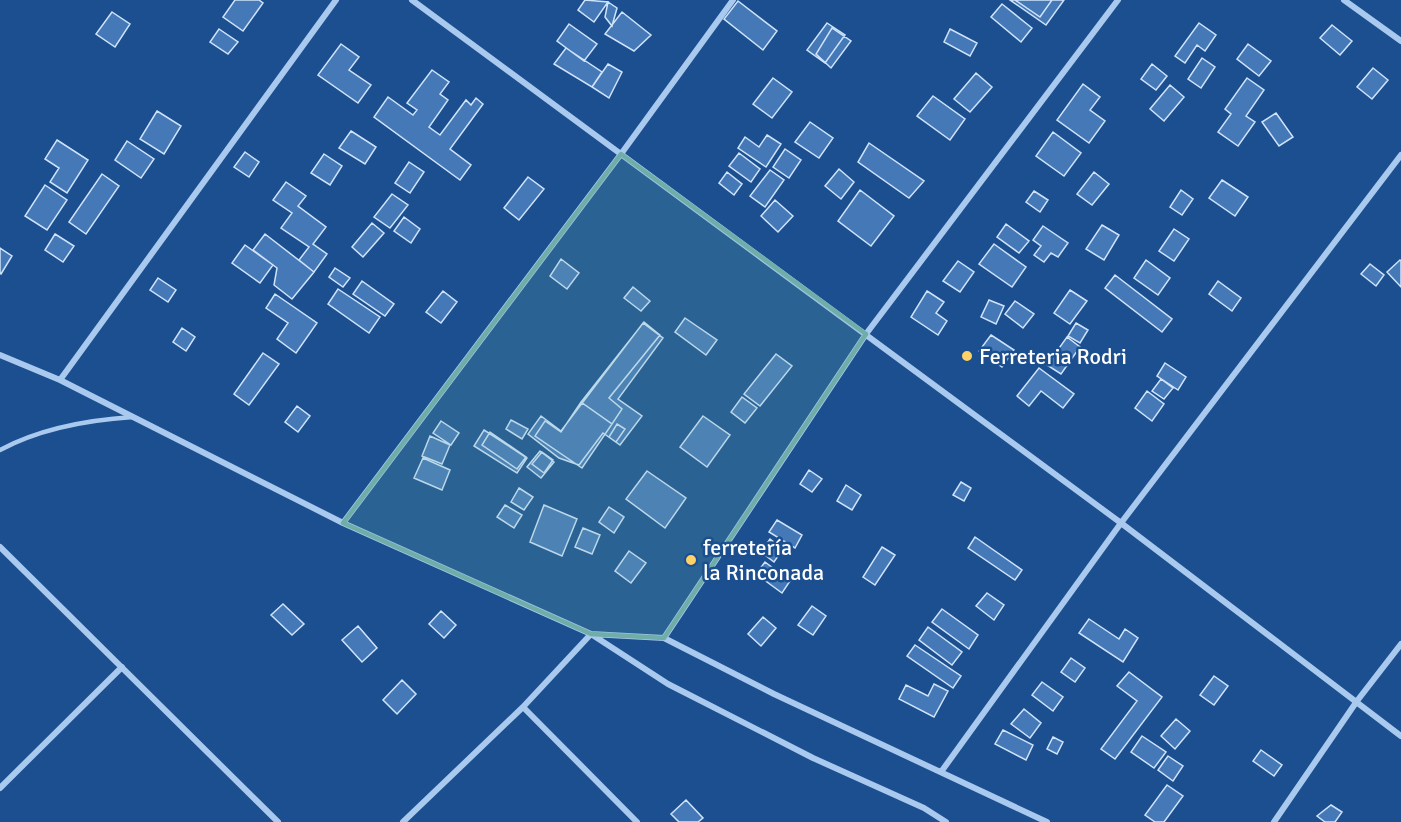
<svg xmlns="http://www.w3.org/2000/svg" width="1401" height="822" font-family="Signika,sans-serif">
<rect width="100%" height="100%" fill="#1b4f8f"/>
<!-- building -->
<path fill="#4478b7" stroke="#cfe3fa" stroke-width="1.5" d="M235,0H259L263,3L243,31L223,17Z
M585,0L608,2L594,22L578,10Z
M1010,0H1064L1046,25Z
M1015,0H1052L1040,17Z
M738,1L777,31L763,50L724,19Z
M608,2L617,8L612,26L605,17Z
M1002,4L1032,28L1021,42L991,17Z
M112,12L130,24L115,47L96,34Z
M622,12L651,35L634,51L605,34Z
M827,23L845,35L825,63L807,50Z
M1199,23L1216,35L1205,51L1197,45L1185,63L1175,56Z
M569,24L597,44L584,61L557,41Z
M1332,25L1352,41L1340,55L1320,38Z
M832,28L851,41L831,68L816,54Z
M219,29L238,42L228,54L210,42Z
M950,29L977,43L970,56L944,42Z
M341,44L359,57L349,70L371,85L358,103L318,75Z
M1248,44L1271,61L1259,76L1237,59Z
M566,48L602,72L592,87L554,64Z
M1202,58L1215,67L1201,88L1188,79Z
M608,64L622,72L609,98L592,87Z
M1152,64L1167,76L1156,90L1141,79Z
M1373,68L1388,80L1372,99L1357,87Z
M432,70L449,82L440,94L448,100L429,127L440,135L466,100L471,105L476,98L483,104L450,149L471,165L460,180L374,117L388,97L413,115L417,110L407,103Z
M976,73L992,87L970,112L954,99Z
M773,78L792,92L772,118L753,104Z
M1247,78L1264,90L1246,116L1255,122L1238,146L1218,132L1231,114L1225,109Z
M1083,84L1100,97L1090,110L1105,121L1089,143L1057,120Z
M1170,85L1184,97L1164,121L1150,109Z
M933,96L965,119L950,140L917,116Z
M157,111L181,126L164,154L140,139Z
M1276,113L1293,137L1279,146L1262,122Z
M810,122L833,138L819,158L795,142Z
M351,131L376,147L365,164L339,148Z
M1053,132L1081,153L1064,176L1036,156Z
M767,135L781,144L766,167L738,148L745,137L759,147Z
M57,140L88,160L67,193L50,182L59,168L45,159Z
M127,141L154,159L141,178L115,160Z
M869,143L924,181L909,198L858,162Z
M785,149L801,160L789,178L773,167Z
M245,152L259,162L249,177L234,167Z
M739,153L760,169L751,182L729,166Z
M324,154L342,166L330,185L311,173Z
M409,162L424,172L410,193L395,183Z
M839,169L854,182L841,199L825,186Z
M770,170L784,180L765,207L750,196Z
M727,172L742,184L734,195L719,183Z
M1094,172L1109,184L1092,205L1077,194Z
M102,174L119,186L86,234L69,222Z
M528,177L544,189L519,220L504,208Z
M1222,180L1248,197L1235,216L1209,198Z
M286,182L306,196L298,206L326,227L313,244L327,254L314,272L299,260L309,247L281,228L292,213L273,200Z
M45,185L67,200L47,230L25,216Z
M860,190L894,216L871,246L838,221Z
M1181,190L1193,199L1182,215L1170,207Z
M1034,191L1048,200L1040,212L1026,202Z
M392,194L408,205L390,228L374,217Z
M775,200L793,216L778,232L761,216Z
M404,217L420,229L411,243L394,231Z
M372,223L384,233L363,257L352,247Z
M1006,224L1029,241L1019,253L997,237Z
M1102,225L1119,235L1104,260L1086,249Z
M1043,226L1068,243L1058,257L1051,253L1044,262L1034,255L1041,246L1033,240Z
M1174,229L1189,239L1174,261L1159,251Z
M55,234L74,246L63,262L45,250Z
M265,234L314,272L292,299L274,285L277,268L253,250Z
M994,244L1026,267L1012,287L979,264Z
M245,245L273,265L260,283L232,263Z
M0,248L12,256L1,274L0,273Z
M561,259L579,273L567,289L550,276Z
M1146,260L1170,278L1158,295L1134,278Z
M1400,260L1401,261V287L1387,272Z
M958,261L974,272L960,292L943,281Z
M1370,264L1384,275L1376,286L1361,274Z
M335,268L350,278L343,287L329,277Z
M1115,275L1172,319L1162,332L1105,288Z
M158,278L176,290L168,302L150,290Z
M362,281L394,304L385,316L353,294Z
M1218,281L1241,298L1232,311L1209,294Z
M633,287L650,301L641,311L624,298Z
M338,289L380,317L369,333L328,304Z
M1070,290L1087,301L1070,324L1054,313Z
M443,291L457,302L441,323L426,312Z
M927,291L944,302L936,313L947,321L938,335L911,317Z
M275,294L317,323L296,353L277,339L288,323L266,308Z
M989,300L1004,306L996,324L981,317Z
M1015,301L1034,314L1023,328L1005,314Z
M685,318L717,340L706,355L675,332Z
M644,322L660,335L609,398L622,409L612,424L581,402Z
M643,323L663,338L618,399L642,416L620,445L603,433L579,465L559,458L528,434L541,416L561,431Z
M1076,323L1088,330L1080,343L1068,336Z
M182,328L195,337L186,351L173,342Z
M991,335L1014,350L1002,367L979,351Z
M1067,337L1080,347L1061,374L1047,365Z
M263,353L279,364L249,405L234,394Z
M776,354L792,366L760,406L744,394Z
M1165,363L1186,377L1178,390L1157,376Z
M1039,368L1074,394L1063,408L1041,391L1029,406L1017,396Z
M1161,379L1173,388L1164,399L1152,391Z
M1147,391L1164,404L1152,421L1135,408Z
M742,397L757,408L745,423L731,412Z
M581,402L612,424L582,468L535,436L545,421L561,432Z
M297,406L310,416L298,432L285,422Z
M703,416L730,435L707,467L680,447Z
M511,420L528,429L522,439L506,429Z
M441,421L459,433L451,445L433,433Z
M617,424L625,429L616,442L609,437Z
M484,430L527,458L517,473L474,446Z
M490,432L526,457L517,469L482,445Z
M430,436L450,445L442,464L422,456Z
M540,451L554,462L541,478L527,467Z
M542,452L553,460L544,473L532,464Z
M423,458L450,470L442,490L414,478Z
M809,470L822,479L812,492L800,484Z
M647,471L686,498L665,528L626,499Z
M961,482L971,488L964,501L953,495Z
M846,485L861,495L852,510L837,501Z
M519,488L533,497L524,510L511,502Z
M505,505L522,515L514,528L497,517Z
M544,505L577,519L562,556L530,542Z
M609,507L624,517L614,533L599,522Z
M777,520L802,535L795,548L769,532Z
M583,528L600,535L592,554L575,547Z
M975,537L1022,570L1015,580L968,548Z
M770,539L783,549L774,562L761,552Z
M882,547L895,555L875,585L863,577Z
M629,551L646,563L631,583L615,571Z
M765,562L790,581L782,593L756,574Z
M987,593L1004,605L994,620L976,606Z
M283,604L304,624L292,635L271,615Z
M812,606L826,616L813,635L798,625Z
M942,609L978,635L969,649L932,622Z
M441,611L456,625L444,638L429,624Z
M763,617L776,628L761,646L748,634Z
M1089,619L1119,639L1125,629L1138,638L1123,662L1079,633Z
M358,626L377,648L362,662L342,640Z
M928,627L962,652L952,665L919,640Z
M915,645L961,676L953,688L907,656Z
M1071,658L1085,668L1075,682L1061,672Z
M1129,672L1162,697L1115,759L1101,749L1137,701L1117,686Z
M1214,676L1228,686L1214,705L1200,695Z
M402,680L416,694L397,714L383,700Z
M1042,682L1063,697L1053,711L1032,695Z
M934,684L948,691L934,717L899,699L906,685L928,696Z
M1024,709L1041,723L1030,738L1011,724Z
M1176,719L1190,731L1175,749L1161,736Z
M1003,730L1033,745L1026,760L995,744Z
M1142,736L1166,752L1154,768L1131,752Z
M1053,737L1063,742L1057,754L1047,749Z
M1261,750L1282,765L1274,776L1253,761Z
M1168,756L1183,766L1173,781L1158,770Z
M1167,785L1183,796L1164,822H1155L1145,815Z
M686,800L703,818L698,822H679L671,814Z
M1331,805L1342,812L1335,822H1325L1317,816Z"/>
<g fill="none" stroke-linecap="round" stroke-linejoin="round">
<!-- lane -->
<path stroke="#a9c9ee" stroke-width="4.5" d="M0,450C41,428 87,420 133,417"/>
<!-- street -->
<path stroke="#a9c9ee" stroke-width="6" d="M412,0L1121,523L1401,736
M1344,0L1401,41
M0,355L60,380L343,523L591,634L664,638L774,694L1047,822
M60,380L336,0
M343,523L621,154L733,0
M0,547L278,822
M664,638L866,334L1118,0
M523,707L637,822
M941,772L1121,523L1401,155
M0,788L122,667
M403,822L523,707L591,634L668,684L813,758L924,808L946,822
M1274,822L1357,701L1401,644"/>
</g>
<!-- marked area -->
<path fill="#6fada8" fill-opacity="0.2" stroke="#6fada8" stroke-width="4.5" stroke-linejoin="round" d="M621,154L866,334L664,638L591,634L343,523Z"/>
<!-- markers -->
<g fill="#ffd166" stroke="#1b4f8f" stroke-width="2">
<circle cx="967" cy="356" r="6"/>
<circle cx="691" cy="560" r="6"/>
</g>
<g text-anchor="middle" stroke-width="5" stroke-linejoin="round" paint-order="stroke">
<!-- poi labels -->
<g font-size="22" fill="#fff" stroke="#1b4f8f" text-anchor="start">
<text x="979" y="364">Ferreteria Rodri</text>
<text x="703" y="555">ferretería<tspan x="703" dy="25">la Rinconada</tspan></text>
</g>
</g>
</svg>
